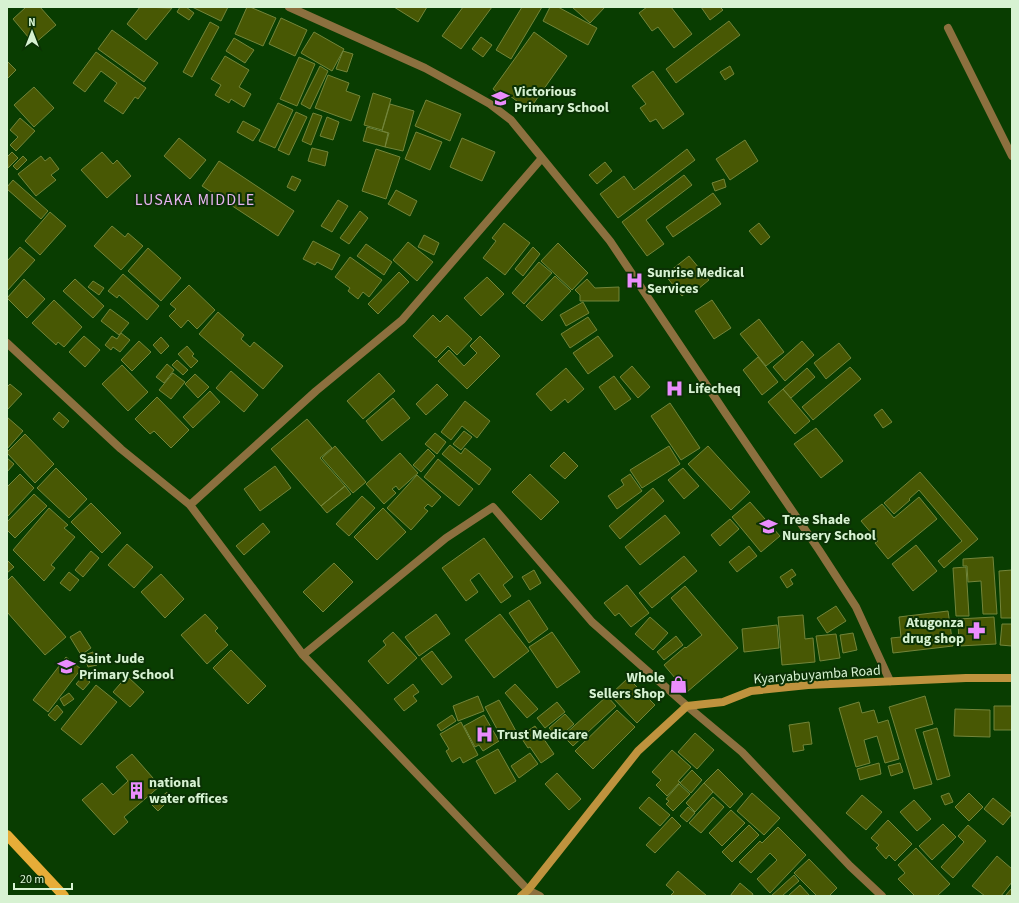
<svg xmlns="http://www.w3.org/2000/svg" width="1019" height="903" font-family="'Source Sans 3',sans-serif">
<rect width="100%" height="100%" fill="#093d01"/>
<!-- building -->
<path fill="#485804" stroke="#73853a" d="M26,7H40L56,25L34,44L13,19Z
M140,7L172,8L146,40L127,24Z
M180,7H186L194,13L189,20L177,12Z
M192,7H228L221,21Z
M247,7H250L276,18L263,46L235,34Z
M394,7H427L418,22Z
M463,7H492L461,49L442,36Z
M522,7H542L511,59L496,50Z
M550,7H558L597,28L588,45L543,21Z
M572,7H605L590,23Z
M647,7H671L692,34L674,48L658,27L652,31L639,13Z
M701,7H720L723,10L710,20Z
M281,18L307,30L295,56L269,44Z
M729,21L740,35L676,83L666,69Z
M210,22L219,27L192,77L183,72Z
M112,30L158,63L144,82L98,49Z
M314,32L344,49L332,71L301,53Z
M534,32L567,56L529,110L510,96L507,100L493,89Z
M481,37L492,45L483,57L472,49Z
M234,38L254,50L245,63L226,51Z
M343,51L353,54L347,72L336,69Z
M96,52L146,88L138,99L135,97L123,114L104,101L117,83L101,71L85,92L73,83Z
M225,56L249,70L239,87L251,94L244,107L231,99L229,103L215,95L221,85L211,79Z
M299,57L315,64L297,106L280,99Z
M7,61L16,70L7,79Z
M320,66L328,71L310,109L301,104Z
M730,66L734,74L725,80L720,72Z
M653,71L684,114L663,129L656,119L650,122L640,108L646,104L632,86Z
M328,75L349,83L346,91L360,96L351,121L315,108Z
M34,87L54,108L34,127L14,105Z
M373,93L391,99L382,130L364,125Z
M426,100L461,114L450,141L415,126Z
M278,103L293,110L275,148L259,141Z
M390,104L414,111L403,151L385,147L389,133L382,131Z
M296,112L307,117L289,155L278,150Z
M313,113L322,116L311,145L302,141Z
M327,117L339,122L333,140L320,136Z
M20,118L35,131L16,151L10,145L18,137L10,130Z
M243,121L260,130L253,141L237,132Z
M367,127L388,133L385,147L363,141Z
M416,132L442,142L430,170L405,159Z
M179,138L206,160L190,179L164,156Z
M462,138L495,152L482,181L450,167Z
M745,140L758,161L730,180L716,159Z
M312,148L328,152L325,166L308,161Z
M376,149L400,157L386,199L362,191Z
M687,149L695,160L618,218L600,194L624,176L634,190Z
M12,152L18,158L8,168L7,157Z
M102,152L113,164L117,160L131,176L107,198L81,170Z
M23,156L27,160L17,170L13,166Z
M41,156L45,161L50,157L59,169L51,175L56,180L36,196L18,174Z
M219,161L294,211L278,236L202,186Z
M605,162L612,171L597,184L589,175Z
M684,175L692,185L646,220L664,244L647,256L622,222Z
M292,176L301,180L295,191L287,187Z
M724,179L726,187L715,191L712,183Z
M13,180L48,211L41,219L7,189V187Z
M396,190L417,201L410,216L388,204Z
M713,193L721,204L673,237L666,227Z
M338,200L348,206L332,232L321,226Z
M360,211L368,218L349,244L340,238Z
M50,212L66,226L40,255L25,241Z
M504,223L530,243L505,275L483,258L496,241L492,238Z
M759,223L770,237L761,245L749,231Z
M112,226L125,237L128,233L143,246L121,270L94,246Z
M424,235L439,243L434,255L418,247Z
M313,241L340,255L332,270L317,262L315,265L303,259Z
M408,242L433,262L417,281L393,260Z
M558,243L588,273L572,290L541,261Z
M366,244L392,262L384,275L357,256Z
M20,247L35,260L7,291V261Z
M533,247L540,254L523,276L515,269Z
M148,248L181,278L161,301L128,271Z
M689,256L709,280L692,294L689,290L682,296L665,275Z
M350,257L382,280L369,297L363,292L358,299L348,291L350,288L335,277Z
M539,262L552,273L524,304L512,293Z
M399,272L409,282L378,314L368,304Z
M123,274L159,306L147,320L119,295L117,298L108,291Z
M555,276L571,291L542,321L526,306Z
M487,277L504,294L481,316L464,298Z
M24,279L45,299L27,318L7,298Z
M75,279L104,306L93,318L63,291Z
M587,279L595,288L619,287V301H580V295L575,290Z
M93,281L104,288L99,295L88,287Z
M189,285L215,310L197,329L188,320L181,328L169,316L176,309L170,304Z
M54,300L82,327L64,347L58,342L56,345L32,323Z
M712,300L731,328L714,339L695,311Z
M583,302L589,313L566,326L560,315Z
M110,309L129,323L119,335L101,321Z
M218,312L244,335L241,339L250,347L254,342L283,366L263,389L199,334Z
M433,315L440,322L447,315L472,339L457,355L448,346L436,358L413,336Z
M588,317L597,330L570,348L561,334Z
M759,319L784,352L766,366L740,334Z
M121,333L130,340L120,352L113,347L111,350L105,345L112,336L117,339Z
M84,336L100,350L85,367L69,352Z
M480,336L500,356L467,389L438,361L449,350L464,366L477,353L470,346Z
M598,336L613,356L588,374L573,353Z
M161,337L169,346L161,354L153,345Z
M139,341L151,352L132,371L121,360Z
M802,341L814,355L785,381L773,367Z
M839,343L851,358L826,379L814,363Z
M187,346L194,354L192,356L198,361L191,368L178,354Z
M758,357L778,382L762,395L743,370Z
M177,360L188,370L183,375L172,365Z
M167,364L174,370L164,383L156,377Z
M122,365L148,392L128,411L102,384Z
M632,366L650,387L638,398L620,377Z
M850,367L861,379L813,420L802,407Z
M566,368L584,389L568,403L565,399L551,411L536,394Z
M807,368L815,377L791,398L783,389Z
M231,371L258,395L244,412L216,388Z
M173,373L185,382L171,399L159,390Z
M379,373L395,391L363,419L347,401Z
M195,374L209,387L198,398L185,384Z
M614,376L631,399L615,410L599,387Z
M10,384L22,394L7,410V387Z
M437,384L448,395L426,415L416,404Z
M783,389L810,421L795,434L768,402Z
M210,391L220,402L193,428L183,417Z
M157,397L189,430L171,448L154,431L150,434L135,419Z
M393,398L410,418L382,441L366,421Z
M465,401L490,421L477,438L462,426L451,440L441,432Z
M670,403L700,448L681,460L651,416Z
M882,409L892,422L883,428L874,415Z
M59,412L69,421L63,428L53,419Z
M7,417L23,431L7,449Z
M307,419L332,448L320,458L345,486L321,506L271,449Z
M816,428L843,461L821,478L794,444Z
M464,431L472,437L461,450L453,444Z
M435,433L446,442L437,454L425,444Z
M25,434L54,464L35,483L7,453V452Z
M450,445L461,454L465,448L491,469L479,485L442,454Z
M335,446L366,482L353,493L322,458Z
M669,446L680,464L642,488L630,470Z
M708,446L750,492L731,510L688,464Z
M428,449L435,456L421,472L413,465Z
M564,452L578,466L565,479L550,466Z
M400,453L418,473L399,490L396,486L392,489L396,493L384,504L366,484Z
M7,458L14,464L7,472Z
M438,459L473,489L459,506L424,477Z
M275,466L291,488L260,511L244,489Z
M56,468L87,499L69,518L37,488Z
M683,468L699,486L684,499L668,480Z
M920,472L978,539L944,568L938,561L962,541L919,490L909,499L910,500L894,514L884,503Z
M20,474L34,488L7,517V487Z
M530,474L559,502L541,520L512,492Z
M630,474L642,491L617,509L608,496L624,485L621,480Z
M417,475L441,497L432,507L428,504L424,508L428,511L411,530L387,508Z
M345,486L351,494L327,513L321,506Z
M653,488L664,501L620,539L609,526Z
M34,494L47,506L15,538L7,530V522Z
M362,496L375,508L349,536L336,524Z
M919,497L937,519L888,559L875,543L878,541L861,521L882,504L894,518Z
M750,502L780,536L761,552L732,517Z
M91,503L121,533L102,553L71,522Z
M49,508L68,525L64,528L75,537L51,565L55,568L44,581L13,550Z
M383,508L406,532L377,560L354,537Z
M665,515L680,533L640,565L625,547Z
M730,519L739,529L720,546L711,535Z
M263,523L270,532L244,555L236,546Z
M484,538L513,577L503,585L511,596L501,603L479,573L470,580L478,592L466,601L442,568Z
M127,544L153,567L134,588L108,565Z
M916,545L937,571L913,591L892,564Z
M749,546L757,556L737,572L729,562Z
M91,551L99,558L83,577L75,570Z
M684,556L697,571L652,608L639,593Z
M993,557L997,614H983L981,581L968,582L967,566H963V559Z
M7,560L14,567L7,573Z
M334,563L353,582L323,612L303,592Z
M966,567L969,616H956L953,568Z
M792,569L796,575L790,579L793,584L787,588L780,577Z
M534,570L541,583L530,590L522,577Z
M1012,570V618H1001L999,571Z
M69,572L79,580L70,591L60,583Z
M161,574L184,599L165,618L141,592Z
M12,576L66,637L45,655L7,612V581Z
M627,585L649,613L631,627L619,613L615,616L604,603Z
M685,586L738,648L687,692L664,665L685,647L686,648L702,635L671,598Z
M529,600L548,629L529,643L509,613Z
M836,606L846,621L827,633L817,618Z
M948,611L953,646L893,653L891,638L901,637L899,617Z
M205,614L218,628L215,631L228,645L207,664L181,635Z
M436,614L450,634L419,656L405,637Z
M500,614L529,651L494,678L465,640Z
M803,615L805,639L813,638L815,662L782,665L778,617Z
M650,617L668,633L653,650L635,634Z
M994,617L996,644L959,646L958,619Z
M1002,624H1012V646L1000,645Z
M777,625L779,648L744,652L742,629Z
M80,631L91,648L81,655L70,637Z
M393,632L417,658L388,684L368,661L386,645L383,641Z
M552,632L580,672L557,688L529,647Z
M853,633L857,650L843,653L840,635Z
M836,634L840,658L820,661L816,636Z
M676,636L683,645L664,660L657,652Z
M231,650L266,686L248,704L213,668Z
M432,651L452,677L442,685L421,659Z
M93,652L97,665L88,667L84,655Z
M66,657L81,669L48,712L33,700Z
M83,676L90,682L83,690L76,684Z
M127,676L144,692L130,707L113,692Z
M628,678L655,705L637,723L610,695Z
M413,684L419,692L413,696L417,701L404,711L394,699Z
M515,684L538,709L527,718L505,693Z
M96,685L117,702L81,745L61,729Z
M69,693L74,699L64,706L60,699Z
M478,696L484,711L458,721L453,706Z
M607,696L616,706L573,746L563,736Z
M925,696L933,724L915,729L932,784L914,789L889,707Z
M499,700L517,733L503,740L485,707Z
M557,702L565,712L545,728L537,718Z
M859,702L862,713L874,710L878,723L888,720L899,759L885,763L877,736L864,740L870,763L856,767L839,708Z
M57,705L63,712L55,721L48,715Z
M994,706H1012V730H994Z
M955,709L990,710V737L954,736Z
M617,710L635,727L593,769L575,751Z
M565,714L574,724L558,738L549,728Z
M452,715L456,721L441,731L437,725Z
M484,715L499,741L483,751L479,745L475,747L464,726Z
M461,722L478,755L463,763L460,757L452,762L446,751L449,749L440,734Z
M809,722L812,744L803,745L804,750L793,752L789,725Z
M535,726L554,754L541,763L530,747L528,748L520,736Z
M937,728L950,776L937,780L923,732Z
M695,733L714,750L697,769L678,752Z
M498,749L516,781L495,794L476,761Z
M672,750L691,767L678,781L680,782L667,796L656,785L661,780L652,772Z
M530,753L538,764L519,778L511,766Z
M132,754L160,786L124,817L128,822L114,835L82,800L102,783L113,795L128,781L116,767Z
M879,763L881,774L860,780L857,769Z
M900,763L903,772L891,776L888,766Z
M718,769L743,794L730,808L704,783Z
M692,770L702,780L691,793L680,783Z
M557,773L581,799L569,810L545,784Z
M704,783L713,792L695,812L686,803Z
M679,784L690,794L673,811L666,804L669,801L666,799Z
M167,792L172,797L158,811L152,805Z
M752,793L780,818L764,835L737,811Z
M949,793L953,802L945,805L941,796Z
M969,793L983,807L969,821L955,807Z
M862,795L882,812L866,830L846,813Z
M649,797L670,815L660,826L639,808Z
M713,797L724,807L701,833L689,823Z
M993,798L1012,814L1003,825L984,809Z
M914,800L931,819L917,831L900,812Z
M688,807L695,813L687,822L680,816Z
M731,810L745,823L722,846L709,833Z
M672,817L681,826L655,853L646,845Z
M888,820L912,844L895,861L889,855L886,859L876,848L879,845L871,838Z
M943,824L956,837L932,860L919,846Z
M749,825L759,835L732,862L722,852Z
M968,825L986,841L953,878L941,867L964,842L958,836Z
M778,827L806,855L770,893L757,879L777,860L770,853L751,873L739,862L760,841L762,843Z
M916,848L950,884L937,896H915L898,879L905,873L898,865Z
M997,856L1012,869V882L1001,896H985L972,886Z
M809,859L837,888L829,896H817L794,873Z
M678,871L707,896H670L674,892L666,885Z
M794,875L799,881L782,896H771Z
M740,883L753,894L752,896H730Z
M800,885L810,896H788Z
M1012,888V896H1005Z"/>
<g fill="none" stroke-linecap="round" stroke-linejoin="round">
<!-- lane -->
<path stroke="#8c703f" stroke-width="8" d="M948,28L1012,156"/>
<!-- street -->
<path stroke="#8c703f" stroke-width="8" d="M289,7L425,68L467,91L490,104L511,120L610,241L726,414L819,550L856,607L890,681
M7,343L121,449L190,505L303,655L528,890L540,896
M190,505L316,391L402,320L542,158
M303,655L446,538L493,507L592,622L687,706L742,752L850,866L882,896"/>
<!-- secondary -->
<path stroke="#bf933e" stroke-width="8" d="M521,896L528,890L638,751L687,706L723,702L751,691L808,685L966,678H1012"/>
<!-- primary -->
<path stroke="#e7ad38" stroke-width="10" d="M7,835L64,896"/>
</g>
<!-- icons -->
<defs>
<symbol id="school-bare" viewBox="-9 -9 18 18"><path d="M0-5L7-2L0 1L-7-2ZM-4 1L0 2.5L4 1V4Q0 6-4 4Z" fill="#ea8dfd" stroke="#0b3105" stroke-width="2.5" paint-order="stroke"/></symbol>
<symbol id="hospital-bare" viewBox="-9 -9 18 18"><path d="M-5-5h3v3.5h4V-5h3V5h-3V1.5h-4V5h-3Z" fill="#ea8dfd" stroke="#0b3105" stroke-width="2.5" paint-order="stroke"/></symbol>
<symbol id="pharmacy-bare" viewBox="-9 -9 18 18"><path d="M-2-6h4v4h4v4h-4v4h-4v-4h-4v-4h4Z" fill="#ea8dfd" stroke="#0b3105" stroke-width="2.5" paint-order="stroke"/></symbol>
<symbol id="shop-bare" viewBox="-9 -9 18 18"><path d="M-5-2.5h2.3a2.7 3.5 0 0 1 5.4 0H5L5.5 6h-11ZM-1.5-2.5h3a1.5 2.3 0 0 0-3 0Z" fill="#ea8dfd" stroke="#0b3105" stroke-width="2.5" paint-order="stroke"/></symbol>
<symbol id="building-bare" viewBox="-9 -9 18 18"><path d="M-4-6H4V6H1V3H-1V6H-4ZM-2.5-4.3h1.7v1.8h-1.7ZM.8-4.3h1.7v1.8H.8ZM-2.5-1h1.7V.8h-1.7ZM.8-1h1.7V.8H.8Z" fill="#ea8dfd" stroke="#0b3105" stroke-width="2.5" paint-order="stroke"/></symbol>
</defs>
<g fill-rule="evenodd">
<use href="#school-bare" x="488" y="86" width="25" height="25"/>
<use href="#hospital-bare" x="622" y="268" width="25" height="25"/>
<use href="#hospital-bare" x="662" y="376" width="25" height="25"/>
<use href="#school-bare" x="756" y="514" width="25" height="25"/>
<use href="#pharmacy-bare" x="964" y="618" width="25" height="25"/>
<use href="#school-bare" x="54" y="654" width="25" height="25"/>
<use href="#shop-bare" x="666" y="672" width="25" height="25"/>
<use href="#hospital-bare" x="472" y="722" width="25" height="25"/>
<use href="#building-bare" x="124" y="778" width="25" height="25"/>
</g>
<g text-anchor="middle" stroke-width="4" stroke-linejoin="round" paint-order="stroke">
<!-- poi labels -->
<g font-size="14" font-weight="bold" fill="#d7f2d2" stroke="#0b3105" text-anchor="start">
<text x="514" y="96">Victorious<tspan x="514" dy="16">Primary School</tspan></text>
<text x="647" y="277">Sunrise Medical<tspan x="647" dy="16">Services</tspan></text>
<text x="688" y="393">Lifecheq</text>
<text x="782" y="524">Tree Shade<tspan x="782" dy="16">Nursery School</tspan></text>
<text x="964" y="627" text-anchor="end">Atugonza<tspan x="964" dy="16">drug shop</tspan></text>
<text x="79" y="663">Saint Jude<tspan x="79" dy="16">Primary School</tspan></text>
<text x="665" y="682" text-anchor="end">Whole<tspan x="665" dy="16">Sellers Shop</tspan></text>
<text x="497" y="739">Trust Medicare</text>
<text x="149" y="787">national<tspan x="149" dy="16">water offices</tspan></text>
</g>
<!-- street labels -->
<g font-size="14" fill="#d7f2d2" stroke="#0b3105">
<text transform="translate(817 674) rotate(-4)" y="5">Kyaryabuyamba Road</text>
</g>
<!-- quarter labels -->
<g font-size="16" letter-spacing="1" fill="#e6b3f0" stroke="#0b3105">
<text x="195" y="205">LUSAKA MIDDLE</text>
</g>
</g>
<!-- border -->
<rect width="1019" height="903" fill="none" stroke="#d7f2d2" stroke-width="16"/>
<!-- north arrow -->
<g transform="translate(32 32)" stroke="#0b3105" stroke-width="3" paint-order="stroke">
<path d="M0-3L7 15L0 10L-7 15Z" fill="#d7f2d2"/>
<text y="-6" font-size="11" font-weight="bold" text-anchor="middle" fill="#d7f2d2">N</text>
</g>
<!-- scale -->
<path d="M14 883v6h58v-6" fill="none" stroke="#d7f2d2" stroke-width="2"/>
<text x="20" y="883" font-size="12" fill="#d7f2d2" stroke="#0b3105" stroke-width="3" paint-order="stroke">20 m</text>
</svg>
